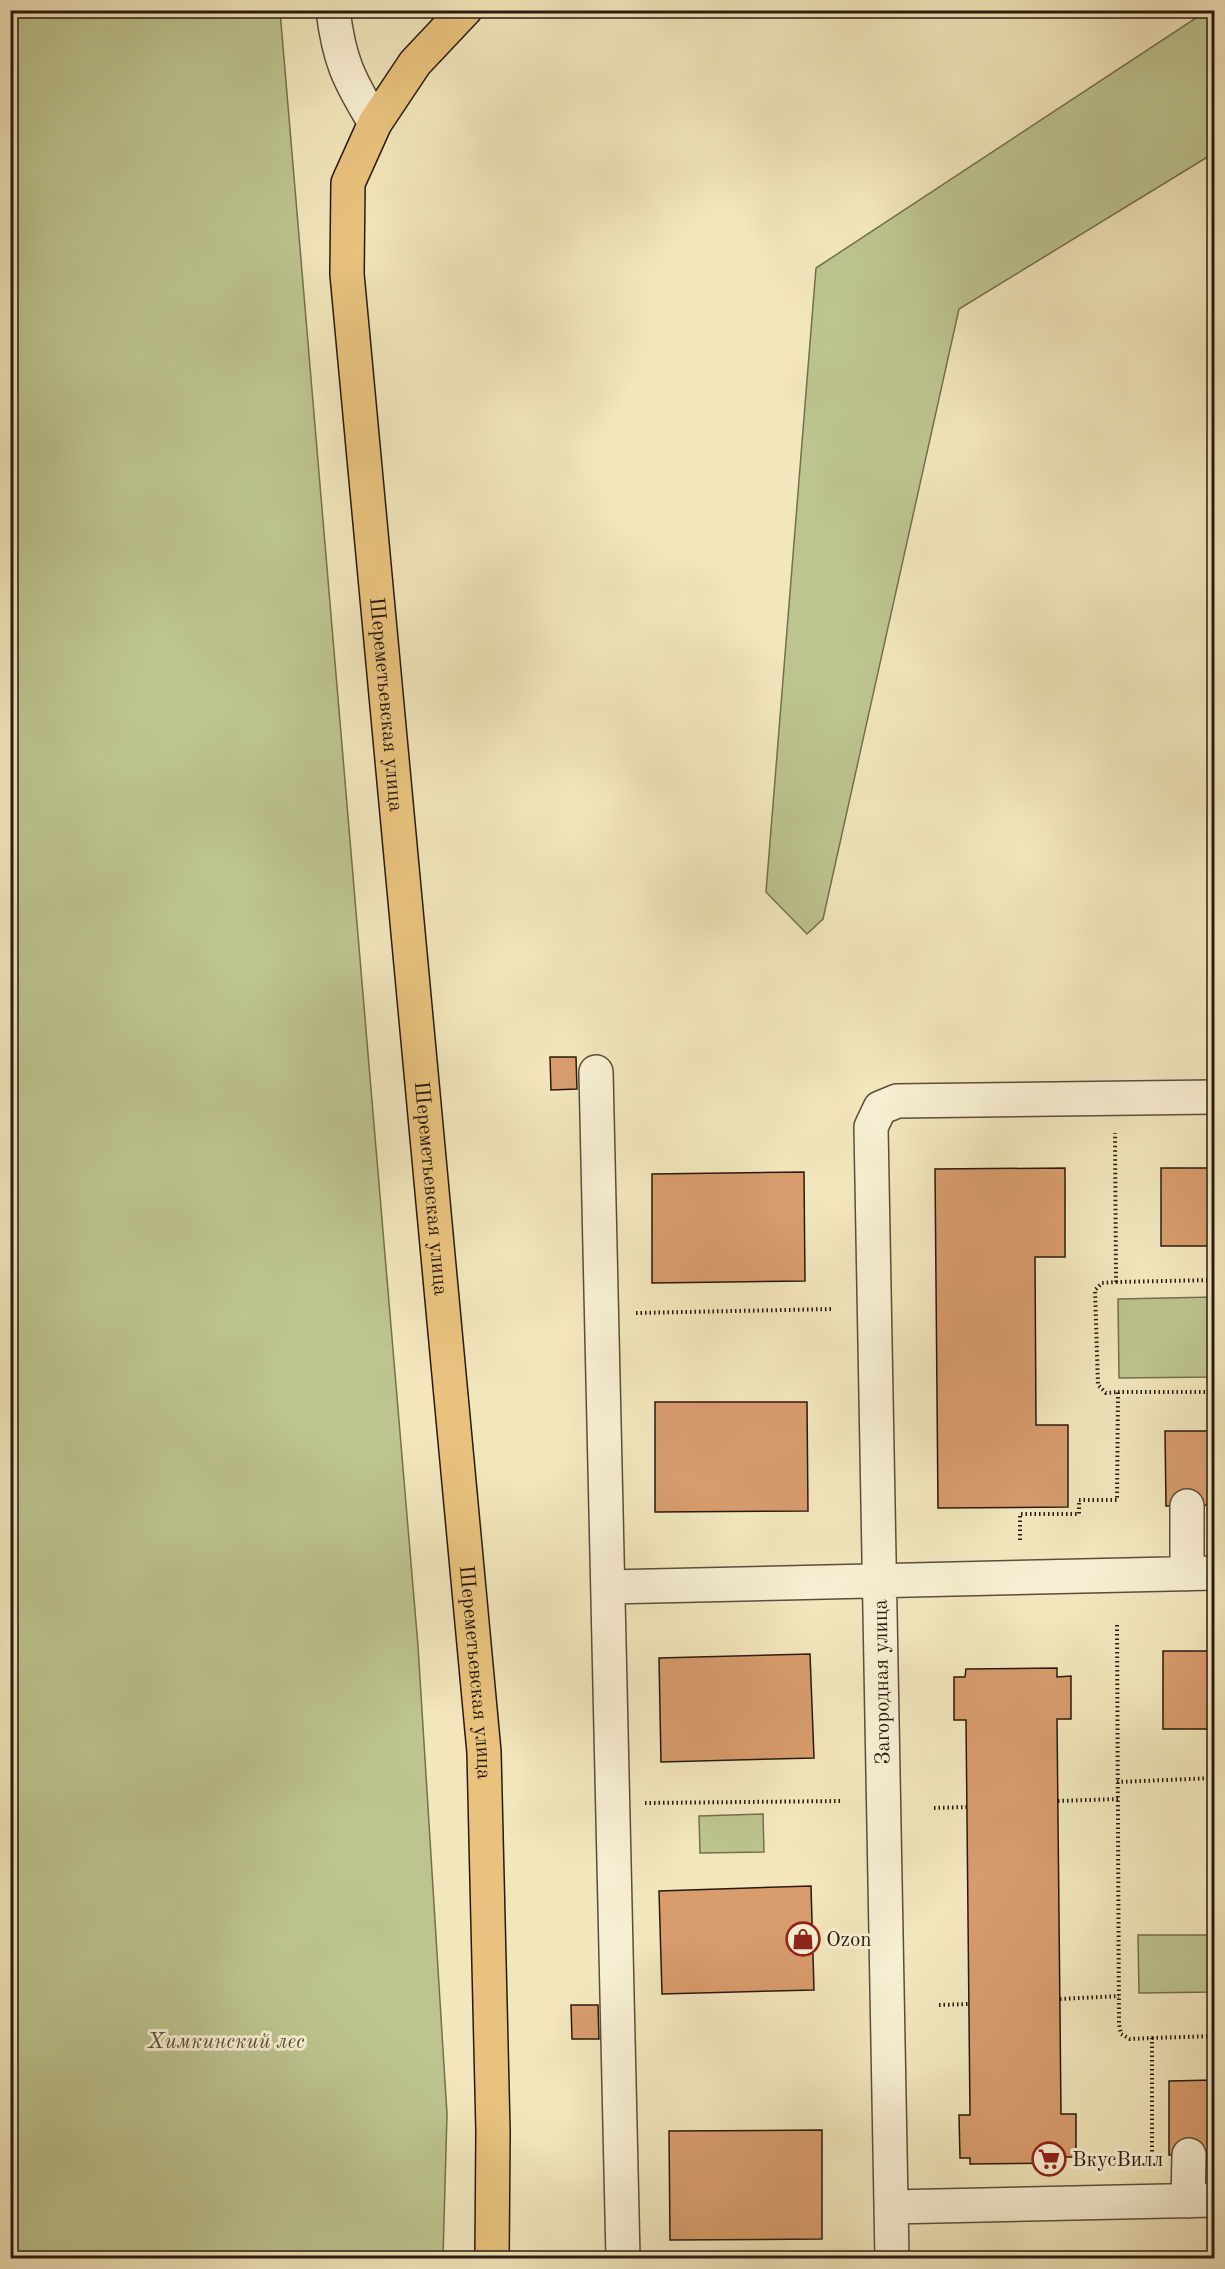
<svg xmlns="http://www.w3.org/2000/svg" width="1225" height="2269" font-family="'Old Standard TT',serif">
<rect width="100%" height="100%" fill="#f2e6bc"/>
<filter id="stains"><feTurbulence type="fractalNoise" baseFrequency=".00333" numOctaves="4"/><feColorMatrix values="0 0 0 0 .2 0 0 0 0 .09 0 0 0 0 .02 0 0 0 .5 -.17"/></filter>
<radialGradient id="worn" r=".72"><stop offset=".6" stop-color="#630" stop-opacity="0"/><stop offset="1" stop-color="#630" stop-opacity=".3"/></radialGradient>
<!-- green -->
<path fill="#bdc48f" stroke="#746f4f" stroke-width="1.5" d="M11,10L280,11L418,1646L447,2114L443,2258H11Z
M1208,10L1214,11V153L959,309L823,919L807,934L766,892L816,268Z
M1214,1297V1377L1119,1378L1118,1299Z
M763,1814L764,1852L700,1853L699,1816Z
M1138,1935H1214V1992L1139,1993Z"/>
<!-- building -->
<path fill="#d89c6d" stroke="#2a1a0f" stroke-width="1.5" d="M550,1057H576L577,1089L551,1090Z
M1065,1168V1257H1035L1036,1425H1068V1507L938,1508L935,1169Z
M1161,1168H1214V1246H1161Z
M804,1172L805,1281L652,1283V1174Z
M655,1402H807L808,1511L655,1512Z
M1165,1431H1214V1505L1166,1506Z
M1163,1651H1214V1729H1163Z
M810,1654L814,1758L661,1762L659,1658Z
M1057,1668V1677L1071,1676V1719H1057L1061,2114H1076V2157H1061L1062,2163L970,2164V2158H960L959,2115H970L966,1720H954V1677H965L966,1669Z
M811,1886L814,1990L662,1994L659,1891Z
M571,2005H598L599,2039H572Z
M1214,2080V2155H1169V2081Z
M822,2130V2239L670,2240L669,2131Z"/>
<g fill="none" stroke-linecap="round" stroke-linejoin="round">
<defs>
<path id="minor" d="M333,10C339,61 349,80 375,123
M596,1072L623,2258
M1187,1574V1506
M608,1587L1214,1573
M1188,2201L1189,2155
M891,2207L1214,2200
M892,2258L871,1127L880,1108L897,1101L1214,1097"/>
<g id="major">
<path id="s1" d="M465,10L415,63L375,123L348,183L347,274L484,1752L493,2131L492,2258"/>
</g>
</defs>
<!-- minor casing -->
<use href="#minor" stroke="#5c4d3a" stroke-width="36"/>
<!-- major casing -->
<use href="#major" stroke="#2a1a0f" stroke-width="36"/>
<!-- path -->
<path stroke="#2a1a0f" stroke-width="4" stroke-dasharray="1.5 3" stroke-linecap="butt" d="M1116,1282L1214,1280
M636,1313L834,1309
M1118,1392H1214
M1020,1540V1514H1079V1500H1117L1118,1392L1106,1393L1098,1385L1095,1290L1102,1283L1116,1282L1115,1133
M1117,1625L1119,2024L1121,2034L1130,2039L1152,2038V2154
M1117,1782L1214,1778
M1058,1801L1118,1799
M645,1803L842,1801
M934,1808L967,1807
M1060,1999L1119,1996
M939,2005L969,2004
M1152,2038L1214,2036"/>
<!-- minor -->
<use href="#minor" stroke="#f7efd3" stroke-width="33"/>
<!-- major -->
<use href="#major" stroke="#e9c37e" stroke-width="33"/>
</g>
<!-- icons -->
<defs>
<symbol id="shop-ring" viewBox="-11 -11 22 22"><circle r="9.5" fill="#f7efd3" stroke="#8f2418" stroke-width="1.5"/><path d="M-5-2.5h2.3a2.7 3.5 0 0 1 5.4 0H5L5.5 6h-11ZM-1.5-2.5h3a1.5 2.3 0 0 0-3 0Z" fill="#8f2418"/></symbol>
<symbol id="supermarket-ring" viewBox="-11 -11 22 22"><circle r="9.5" fill="#f7efd3" stroke="#8f2418" stroke-width="1.5"/><path d="M-6-5.5h2.5l.6 2H6L4.5 2H-2.5L-4.4-4H-6ZM-1.5 3.2a1.3 1.3 0 1 0 .1 0ZM3 3.2a1.3 1.3 0 1 0 .1 0Z" fill="#8f2418"/></symbol>
</defs>
<g fill-rule="evenodd">
<use href="#shop-ring" x="784" y="1920" width="38" height="38"/>
<use href="#supermarket-ring" x="1030" y="2140" width="38" height="38"/>
</g>
<g text-anchor="middle" stroke-width="6" stroke-linejoin="round" paint-order="stroke">
<!-- street labels -->
<g font-size="21" fill="#2a1a0f" stroke="#f7efd3">
<text dy="7" stroke="none"><textPath href="#s1" startOffset="734">Шереметьевская улица</textPath></text>
<text dy="7" stroke="none"><textPath href="#s1" startOffset="1220">Шереметьевская улица</textPath></text>
<text dy="7" stroke="none"><textPath href="#s1" startOffset="1706">Шереметьевская улица</textPath></text>
<text transform="translate(881 1682) rotate(-91)" y="7">Загородная улица</text>
</g>
<!-- poi labels -->
<g font-size="21" fill="#2a1a0f" stroke="#f7efd3" text-anchor="start">
<text x="826" y="1946">Ozon</text>
<text x="1072" y="2166">ВкусВилл</text>
</g>
<!-- park labels -->
<g font-size="21" font-style="italic" fill="#564d35" stroke="#f7efd3">
<text x="226" y="2048">Химкинский лес</text>
</g>
</g>
<!-- margin -->
<rect width="1225" height="2269" fill="none" stroke="#f2e6bc" stroke-width="36"/>
<rect x="12" y="12" width="1201" height="2245" fill="none" stroke="#2a1a0f" stroke-width="3"/>
<rect x="18" y="18" width="1189" height="2233" fill="none" stroke="#2a1a0f" stroke-width="1.5"/>
<rect width="100%" height="100%" filter="url(#stains)"/>
<rect width="100%" height="100%" fill="url(#worn)"/>
</svg>
